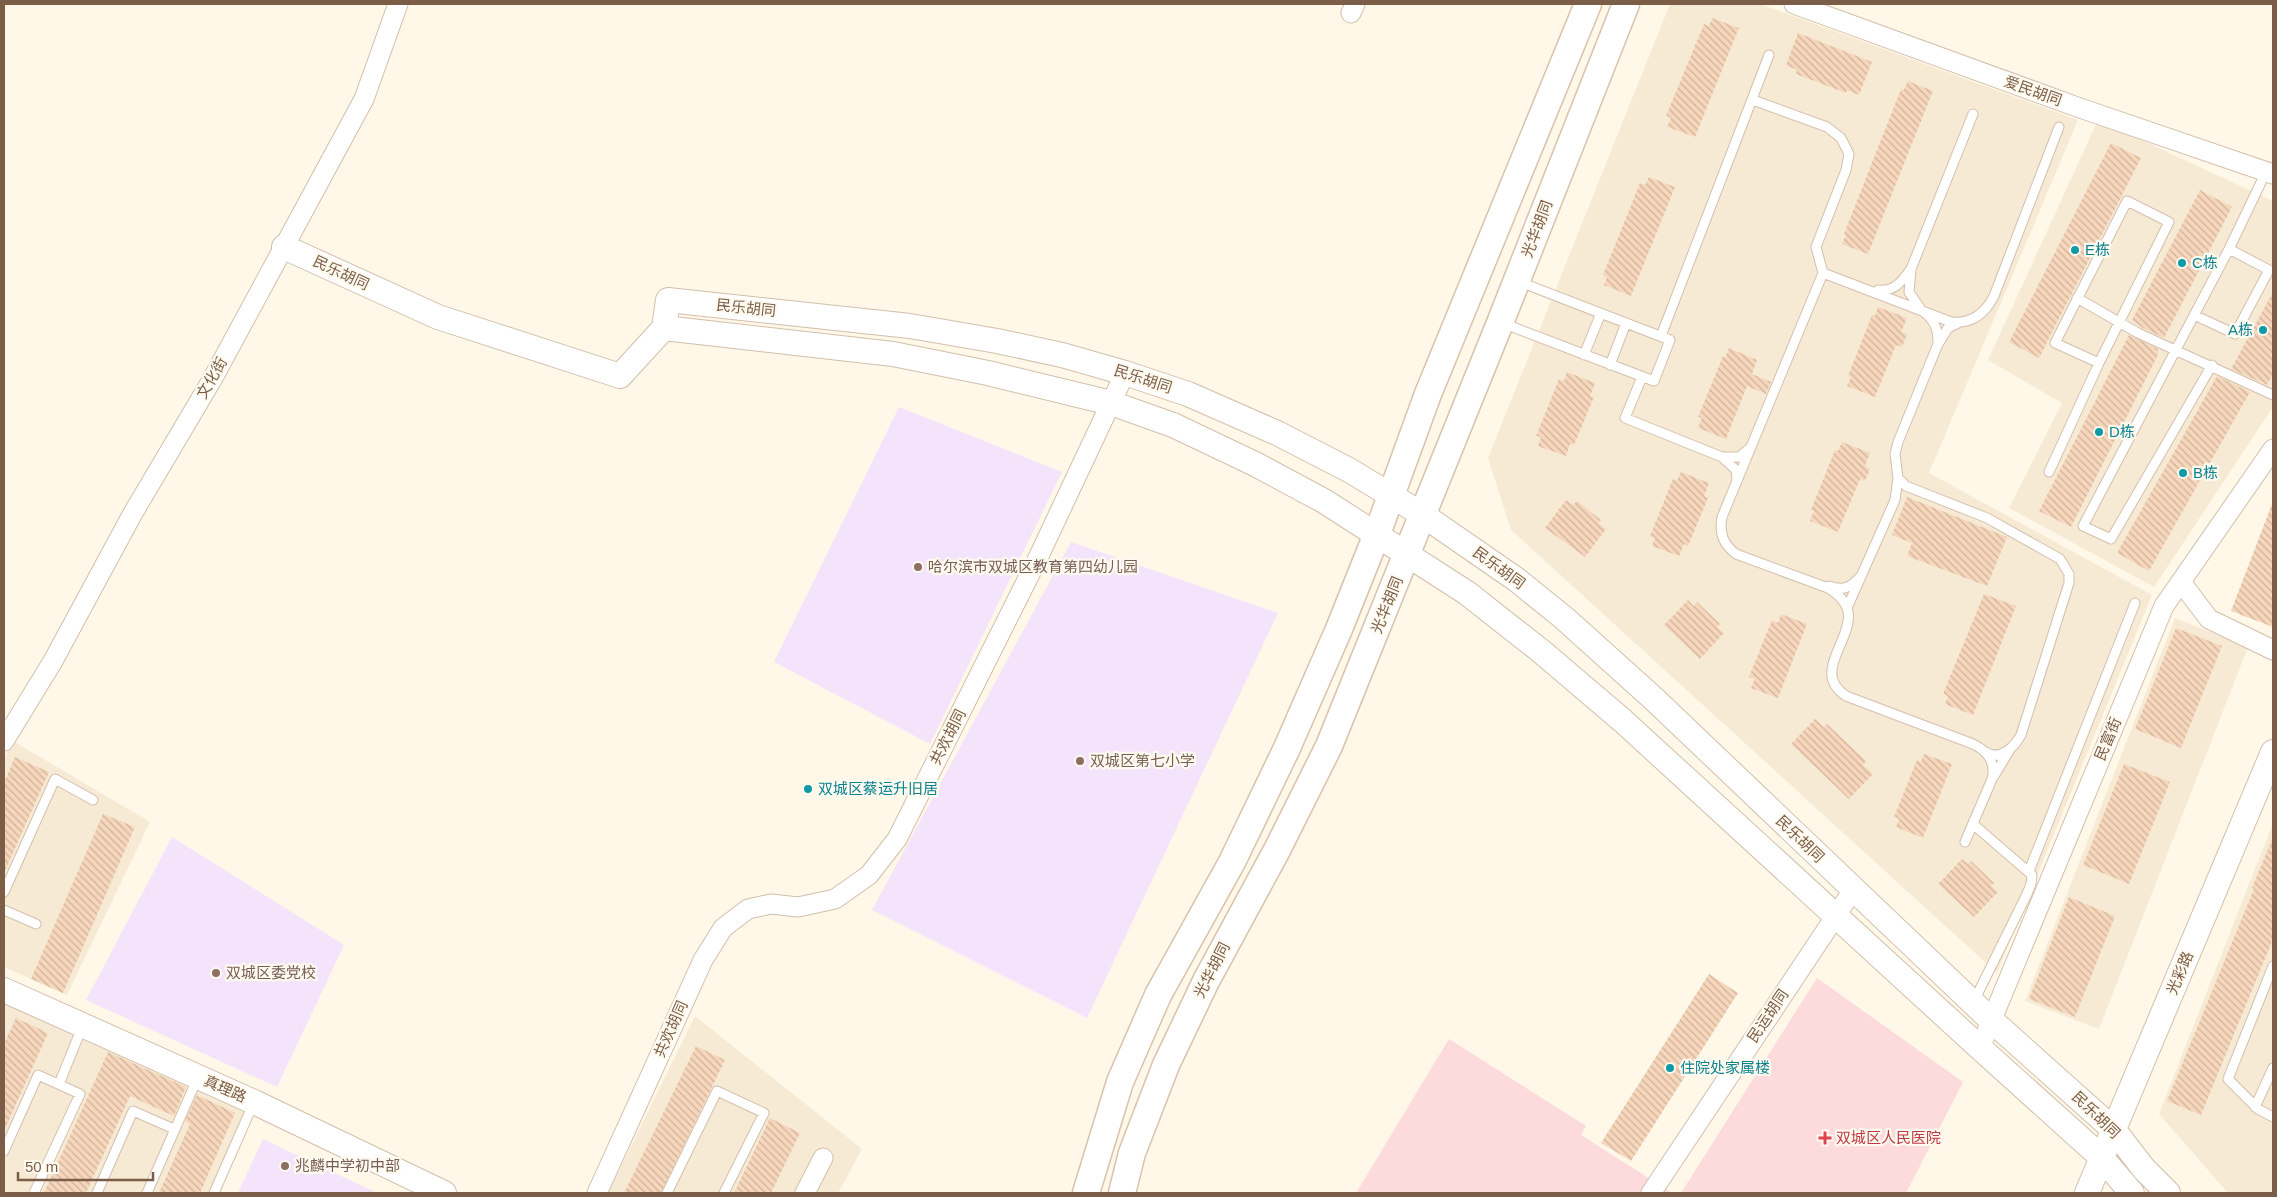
<svg xmlns="http://www.w3.org/2000/svg" width="2277" height="1197" font-family="Helvetica,'Noto Sans SC',sans-serif">
<defs>
<pattern id="building-back-hatch" width="6" height="6" patternUnits="userSpaceOnUse" patternTransform="scale(1.25)"><rect width="6" height="6" fill="#f7d7bc"/><path d="M-1 5l2 2M0 0l6 6M5-1l2 2" fill="none" stroke="#cdb29b"/></pattern>
</defs>
<rect width="100%" height="100%" fill="#fff7e8"/>
<!-- residential -->
<path fill="#f7ead5" d="M1670,4H1760L2078,120L1929,473L2152,595L1997,973L1511,530L1488,458Z
M2098,120L2273,201V407L2154,587L2009,508L2062,403L1988,360Z
M2175,618L2248,647L2099,1029L2025,1001Z
M13,741L150,822L67,995L4,967V760Z
M2273,823V1193H2228L2159,1114Z
M4,1001L247,1106L209,1193H4Z
M695,1016L862,1149L838,1193H608Z"/>
<!-- education -->
<path fill="#f4e4fb" d="M899,407L1062,472L930,744L774,662Z
M1071,542L1278,613L1087,1018L872,910Z
M172,837L344,945L277,1087L86,1000Z
M263,1139L377,1193H238Z"/>
<!-- medical -->
<path fill="#fddadc" d="M1817,978L1963,1082L1906,1193H1681Z
M1449,1039L1586,1126L1581,1135L1672,1193H1356Z"/>
<!-- building -->
<path fill="url(#building-back-hatch)" d="M1712,18L1739,28L1695,137L1667,127L1671,118L1666,116L1704,24L1709,26Z
M1798,33L1872,62L1859,95L1847,90L1846,93L1796,74L1797,70L1786,65Z
M1908,81L1933,91L1868,254L1842,244L1846,235L1844,234L1901,89L1904,90Z
M2111,143L2141,158L2039,358L2009,342Z
M1649,177L1675,187L1631,296L1604,285L1607,277L1603,275L1640,183L1645,185Z
M2200,190L2232,207L2164,338L2141,327L2132,320Z
M2273,292V374L2267,385L2231,369Z
M1878,307L1907,318L1901,332L1907,334L1902,347L1896,345L1875,397L1847,386L1851,377L1848,376L1872,315L1875,316Z
M2129,335L2158,349L2157,352L2159,353L2071,527L2039,511Z
M1729,348L1757,360L1752,374L1771,382L1766,394L1747,386L1726,439L1698,428L1702,418L1698,417L1723,356L1725,358Z
M1567,372L1595,383L1590,396L1594,397L1574,445L1570,444L1566,456L1538,446L1541,437L1536,436L1559,379L1564,381Z
M2217,376L2250,392L2149,571L2117,553Z
M1842,442L1870,453L1865,466L1870,469L1865,481L1860,479L1838,532L1810,521L1814,511L1811,510L1835,450L1838,451Z
M1681,472L1709,483L1704,496L1708,498L1688,546L1684,544L1679,556L1652,546L1655,538L1650,536L1673,479L1677,481Z
M1907,497L2007,537L1987,586L1907,556L1912,543L1892,535Z
M1566,500L1573,505L1577,501L1601,520L1598,523L1606,529L1585,557L1545,528Z
M2272,504H2273V627L2231,611Z
M1984,594L2016,606L1973,715L1945,704L1948,696L1943,694Z
M1688,600L1694,606L1697,602L1720,624L1717,627L1724,633L1700,659L1664,625Z
M1781,614L1807,624L1778,698L1751,688L1755,679L1749,677L1772,620L1778,623Z
M2176,628L2222,646L2181,748L2135,729Z
M1815,719L1824,727L1827,724L1866,761L1863,765L1873,774L1849,799L1791,744Z
M1924,754L1952,764L1923,838L1896,827L1899,819L1894,817L1917,760L1921,762Z
M15,757L49,772L4,873V783Z
M2124,764L2170,782L2129,884L2083,865Z
M103,814L135,827L63,993L31,979Z
M2273,837V939L2201,1115L2167,1101L2254,889L2252,888Z
M1962,859L1968,864L1971,861L1994,883L1991,886L1998,892L1974,917L1938,884Z
M2069,897L2115,916L2075,1017L2029,999Z
M1709,974L1738,993L1631,1161L1601,1143Z
M16,1018L48,1033L4,1131V1044Z
M696,1046L725,1060L661,1193H624Z
M108,1052L186,1087L174,1116L130,1096L86,1193H44Z
M197,1095L235,1113L200,1193H159L190,1124L185,1121Z
M770,1118L800,1133L771,1193H734Z"/>
<g fill="none" stroke-linecap="round" stroke-linejoin="round">
<defs>
<path id="service" d="M1753,100L1827,127L1841,138L1849,154L1846,170L1816,247L1823,273L1951,322C1971,324 1985,314 1994,296L2059,127
M2127,201L2169,222L2099,363L2055,343Z
M2229,249L2266,172
M1911,269L1973,114
M1823,273L1722,517C1719,533 1723,544 1736,554L1828,588C1885,621 1800,665 1846,696L1973,744C1988,751 1996,763 1992,779L1965,842
M1878,290C1895,292 1902,281 1911,269L1909,292L1920,308
M2077,298L2138,333L2273,395
M1925,313C1936,322 1938,331 1938,344L1948,328L1958,323
M2194,315L2235,334L2269,270L2229,249L2083,526L2111,539L2212,365
M1502,323L1654,381L1670,340L1520,282
M1661,336L1769,55
M1584,355L1601,313
M1610,365L1626,323
M1642,377L1625,418L1722,457
M2049,472L2099,363
M1898,478L1906,486L1987,518L2060,559L2069,574V583L2021,735C2015,746 2000,762 1986,752
M1737,480L1736,470L1722,457H1739L1750,448
M1829,586C1842,591 1850,588 1859,578
M1847,608L1895,500L1898,478L1895,454L1898,442L1938,344
M1994,776L2009,751
M1973,824L2032,875L2031,884L2027,894L1974,1001
M2029,871L2135,603
M4,892L55,779L93,800
M4,910L36,924
M2273,966L2228,1079L2258,1109L2273,1117
M59,1084L83,1025
M2255,1107L2273,1068
M4,1151L38,1075L80,1094L34,1193
M97,1193L133,1111L174,1129
M147,1193L198,1077
M214,1193L254,1102
M667,1193L717,1091L764,1113L724,1193"/>
<path id="minor" d="M1794,4L2080,108L2273,174
M1351,13L1355,4
M2181,582L2209,619L2273,650
M4,741L53,661L133,513L213,378L364,99L398,4
M1980,1048L2164,606L2273,449
M597,1193L703,960L723,928L748,909L771,904L798,907L835,899L869,875L897,839L1037,560L1125,373
M805,1193L823,1158
M1651,1193L1853,890"/>
<path id="tertiary" d="M284,247L438,317L620,376L664,328L668,300L910,326L997,341L1062,355L1125,373L1188,394L1277,433L1349,470L1392,496L1423,515L1517,580L1564,618L1654,699L1990,1019L2114,1130L2144,1169L2168,1193
M664,328L893,354L988,373L1111,403L1173,425L1255,464L1324,501L1467,593L1542,652L1623,721L1980,1048L2101,1157L2132,1193
M4,990L254,1102L444,1193
M2087,1193L2273,752"/>
<path id="secondary" d="M1086,1193L1120,1082L1158,995L1232,862L1287,748L1339,629L1377,534L1428,394L1588,4
M1122,1193L1132,1153L1166,1065L1206,981L1277,850L1329,746L1500,323L1626,4"/>
</defs>
<!-- service casing -->
<use href="#service" stroke="#d3bfab" stroke-width="11"/>
<!-- minor casing -->
<use href="#minor" stroke="#d3bfab" stroke-width="21"/>
<!-- tertiary casing -->
<use href="#tertiary" stroke="#d3bfab" stroke-width="26"/>
<!-- secondary casing -->
<use href="#secondary" stroke="#d9c2ab" stroke-width="29"/>
<!-- service -->
<use href="#service" stroke="#fff" stroke-width="9"/>
<!-- minor -->
<use href="#minor" stroke="#fff" stroke-width="19"/>
<!-- tertiary -->
<use href="#tertiary" stroke="#fff" stroke-width="24"/>
<!-- secondary -->
<use href="#secondary" stroke="#fff" stroke-width="26"/>
</g>
<!-- markers -->
<g fill="#0f9aa8" stroke="#fffaf0" stroke-width="2">
<circle cx="2075" cy="250" r="5"/>
<circle cx="2182" cy="263" r="5"/>
<circle cx="2263" cy="330" r="5"/>
<circle cx="2099" cy="432" r="5"/>
<circle cx="2183" cy="473" r="5"/>
<circle cx="808" cy="789" r="5"/>
<circle cx="1670" cy="1068" r="5"/>
</g>
<g fill="#8d6e63" stroke="#fffaf0" stroke-width="2">
<circle cx="918" cy="567" r="5"/>
<circle cx="1080" cy="761" r="5"/>
<circle cx="216" cy="973" r="5"/>
<circle cx="285" cy="1166" r="5"/>
</g>
<path fill="#e0444e" stroke="#fffaf0" stroke-width="2" d="M1822.5 1130.5h5v5h5v5h-5v5h-5v-5h-5v-5h5z"/>
<g text-anchor="middle" stroke-width="4.5" stroke-linejoin="round" paint-order="stroke">
<!-- street labels -->
<g font-size="15" fill="#7c5e48" stroke="#fffaf0">
<text transform="translate(2033 91) rotate(20)" y="5">爱民胡同</text>
<text transform="translate(1537 229) rotate(-69)" y="5">光华胡同</text>
<text transform="translate(341 273) rotate(25)" y="5">民乐胡同</text>
<text transform="translate(746 308) rotate(6)" y="5">民乐胡同</text>
<text transform="translate(212 378) rotate(-60)" y="5">文化街</text>
<text transform="translate(1143 379) rotate(18)" y="5">民乐胡同</text>
<text transform="translate(1499 568) rotate(36)" y="5">民乐胡同</text>
<text transform="translate(1387 605) rotate(-68)" y="5">光华胡同</text>
<text transform="translate(948 737) rotate(-63)" y="5">共欢胡同</text>
<text transform="translate(2108 739) rotate(-67)" y="5">民富街</text>
<text transform="translate(1800 839) rotate(44)" y="5">民乐胡同</text>
<text transform="translate(1212 970) rotate(-63)" y="5">光华胡同</text>
<text transform="translate(2180 973) rotate(-67)" y="5">光彩路</text>
<text transform="translate(1768 1016) rotate(-56)" y="5">民运胡同</text>
<text transform="translate(671 1029) rotate(-66)" y="5">共欢胡同</text>
<text transform="translate(225 1089) rotate(24)" y="5">真理路</text>
<text transform="translate(2096 1115) rotate(44)" y="5">民乐胡同</text>
</g>
<!-- culture labels -->
<g font-size="15" fill="#0d838f" stroke="#fffaf0" text-anchor="start">
<text x="2085" y="255">E栋</text>
<text x="2192" y="268">C栋</text>
<text x="2253" y="335" text-anchor="end">A栋</text>
<text x="2109" y="437">D栋</text>
<text x="2193" y="478">B栋</text>
<text x="818" y="794">双城区蔡运升旧居</text>
<text x="1680" y="1073">住院处家属楼</text>
</g>
<!-- education labels -->
<g font-size="15" fill="#785e54" stroke="#fffaf0" text-anchor="start">
<text x="928" y="572">哈尔滨市双城区教育第四幼儿园</text>
<text x="1090" y="766">双城区第七小学</text>
<text x="226" y="978">双城区委党校</text>
<text x="295" y="1171">兆麟中学初中部</text>
</g>
<!-- health labels -->
<g font-size="15" fill="#be3a42" stroke="#fffaf0" text-anchor="start">
<text x="1836" y="1143">双城区人民医院</text>
</g>
</g>
<!-- border -->
<rect width="2277" height="1197" fill="none" stroke="#7c5e48" stroke-width="10"/>
<!-- scale -->
<path d="M18 1172v8h135v-8" fill="none" stroke="#7c5e48" stroke-width="2.5"/>
<text x="25" y="1172" font-size="15" fill="#7c5e48" stroke="#fffaf0" stroke-width="4" paint-order="stroke">50 m</text>
</svg>
